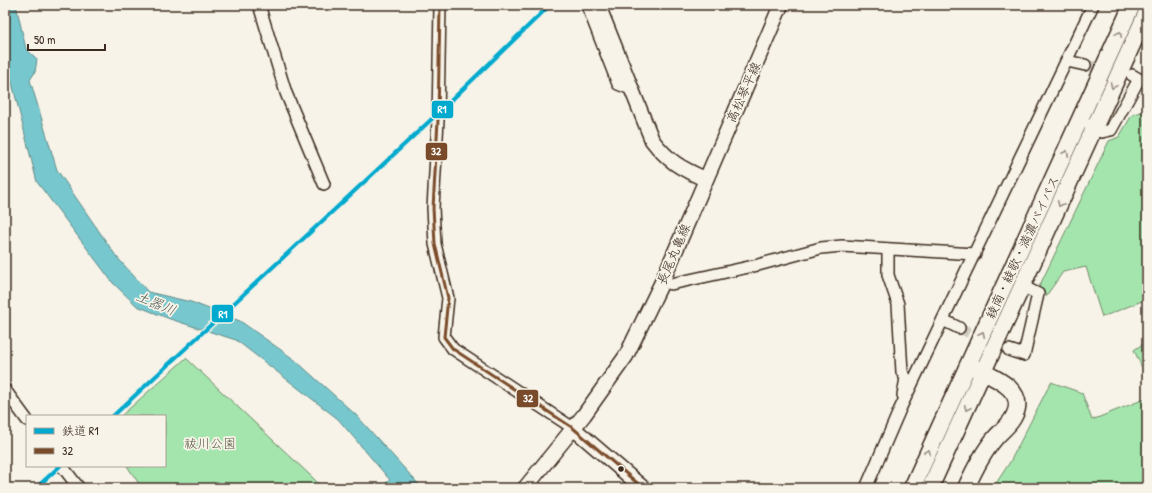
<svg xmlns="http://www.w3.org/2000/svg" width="1152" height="493" font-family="'Patrick Hand','Klee One',sans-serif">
<rect width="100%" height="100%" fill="#f7f3e8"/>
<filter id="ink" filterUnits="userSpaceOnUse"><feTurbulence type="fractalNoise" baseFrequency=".025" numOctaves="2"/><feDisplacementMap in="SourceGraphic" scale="8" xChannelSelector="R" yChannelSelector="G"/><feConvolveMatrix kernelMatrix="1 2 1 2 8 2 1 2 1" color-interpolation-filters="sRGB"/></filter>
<g filter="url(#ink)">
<!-- green -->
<path fill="#a4e5ae" stroke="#708866" d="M1147,110V299L1102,317L1086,267L1063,272L1046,296L1039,287L1109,141L1119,137L1132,115Z
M1147,341V379L1134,350Z
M186,358L312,477L323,488H142L127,466H165V416H121Z
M1051,382L1082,393L1092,420L1147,398V488H993L1010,462Z"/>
<!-- water -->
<path fill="#77c8ce" stroke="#5f8988" d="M5,5H16L26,49L37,59L35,72L30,80L57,170L116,256L148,292L191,302L240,321L295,360L357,416L422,488H387L384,485L390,480L338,419L236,340L170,319L137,306L113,283L37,182L8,67L5,65Z"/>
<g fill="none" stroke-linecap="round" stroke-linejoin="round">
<!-- minor-tunnel -->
<path stroke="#d1cbc0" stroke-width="11" stroke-dasharray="11 5.5" stroke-linecap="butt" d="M1085,65L1109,70
M959,328L1009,350"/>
<defs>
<path id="minor" d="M259,5L286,93L324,184
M440,5L438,120L433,208L435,244L448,298L444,337L453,349L573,428
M587,5L618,84L631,89
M1067,61L1085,65
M1089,125L1102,132L1111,130L1139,79L1132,75
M888,249V275L898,304L902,372L906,378L903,395
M662,282L671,284L758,265L821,248L842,246L975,254
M943,320L959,328
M1009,350L1024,355L1038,294L1022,286
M5,390L27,420
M62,466L79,488
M866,488L900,409L1093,5"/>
<path id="major" d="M598,5L652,140C668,161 680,168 705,179
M573,428L643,488
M525,488L584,415L626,356L662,282L781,5"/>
<path id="highway" d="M912,488L1132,5
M930,488L1147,12
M966,488C974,470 983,452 996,437C1002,430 1010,425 1014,416C1028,390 993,377 975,368"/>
</defs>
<!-- minor casing -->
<use href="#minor" stroke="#3b2a1e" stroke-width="14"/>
<!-- major casing -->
<use href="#major" stroke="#3b2a1e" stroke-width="17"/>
<!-- highway casing -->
<use href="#highway" stroke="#3b2a1e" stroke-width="19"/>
<!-- minor -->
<use href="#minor" stroke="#f7f3e8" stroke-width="11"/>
<!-- major -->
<use href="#major" stroke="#f7f3e8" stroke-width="14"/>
<!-- highway -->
<use href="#highway" stroke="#f7f3e8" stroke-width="16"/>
<defs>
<path id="bus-1" d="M440,5L438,120L433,208L435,244L448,298L444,337L453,349L573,428L643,488"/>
</defs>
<!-- bus-1 casing -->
<use href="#bus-1" stroke="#f7f3e8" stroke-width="6"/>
<!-- bus-1 -->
<use href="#bus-1" stroke="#7a4b2a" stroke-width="3"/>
<defs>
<path id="rail-1" d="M113,416L435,116L550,5
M36,488L60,466"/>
</defs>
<!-- rail-1 casing -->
<use href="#rail-1" stroke="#f7f3e8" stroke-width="7"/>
<!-- rail-1 -->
<use href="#rail-1" stroke="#00a9ce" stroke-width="4"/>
</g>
<!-- one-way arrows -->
<defs><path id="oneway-chevron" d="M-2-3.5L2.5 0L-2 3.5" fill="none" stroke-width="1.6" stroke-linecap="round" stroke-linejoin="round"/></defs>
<g stroke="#998e83">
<use href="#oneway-chevron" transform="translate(1119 34) rotate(-66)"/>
<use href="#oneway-chevron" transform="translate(1113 86) rotate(114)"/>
<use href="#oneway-chevron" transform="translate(1066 153) rotate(-65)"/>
<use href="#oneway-chevron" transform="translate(1060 204) rotate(115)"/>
<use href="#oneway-chevron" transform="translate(982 334) rotate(-65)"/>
<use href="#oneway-chevron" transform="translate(967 408) rotate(115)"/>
<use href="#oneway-chevron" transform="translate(928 452) rotate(-65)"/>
</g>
</g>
<!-- markers -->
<circle fill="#3b2a1e" stroke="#f7f3e8" stroke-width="1.5" cx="621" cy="469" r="3.5"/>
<g text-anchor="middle" stroke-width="3.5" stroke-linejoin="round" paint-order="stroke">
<!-- street labels -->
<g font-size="13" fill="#3b2a1e" stroke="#f7f3e8">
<text transform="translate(743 92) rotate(-66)" y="5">高松琴平線</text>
<text transform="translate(1022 247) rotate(-65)" y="5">綾南・綾歌・満濃バイパス</text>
<text transform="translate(673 254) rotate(-67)" y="5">長尾丸亀線</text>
</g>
<!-- park labels -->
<g font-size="13" fill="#555942" stroke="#f7f3e8">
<text x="210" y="448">祓川公園</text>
</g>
<!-- water labels -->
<g font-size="14" font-style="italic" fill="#4d5953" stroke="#f7f3e8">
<text transform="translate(156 303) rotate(23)" y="5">土器川</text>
</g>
</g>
<g stroke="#f7f3e8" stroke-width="1.5">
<rect x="431" y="100" width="23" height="19" rx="4" fill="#00a9ce"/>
<rect x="425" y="142" width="23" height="19" rx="4" fill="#7a4b2a"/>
<rect x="211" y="304" width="23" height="19" rx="4" fill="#00a9ce"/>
<rect x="516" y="389" width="23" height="19" rx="4" fill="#7a4b2a"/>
</g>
<g font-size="11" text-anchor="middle" font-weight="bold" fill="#fff">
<text x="442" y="113">R1</text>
<text x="436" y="155">32</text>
<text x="223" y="318">R1</text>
<text x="528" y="402">32</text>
</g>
<!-- margin -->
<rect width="1152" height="493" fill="none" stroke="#f7f3e8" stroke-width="20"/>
<rect x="10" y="10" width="1132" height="473" fill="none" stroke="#3b2a1e" stroke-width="1.5" filter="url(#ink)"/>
<!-- legend -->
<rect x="26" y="415" width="140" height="52" fill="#f7f3e8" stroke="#aca397"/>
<rect x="34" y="428" width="20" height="6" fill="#00a9ce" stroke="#aca397"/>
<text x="62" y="435" font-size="12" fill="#3b2a1e">鉄道 R1</text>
<rect x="34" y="448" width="20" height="6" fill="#7a4b2a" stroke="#aca397"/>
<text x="62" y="455" font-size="12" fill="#3b2a1e">32</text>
<!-- scale -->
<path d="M28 44v6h77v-6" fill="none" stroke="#3b2a1e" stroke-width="2"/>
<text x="34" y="44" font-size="12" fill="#3b2a1e" stroke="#f7f3e8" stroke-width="3" paint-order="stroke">50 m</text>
</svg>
